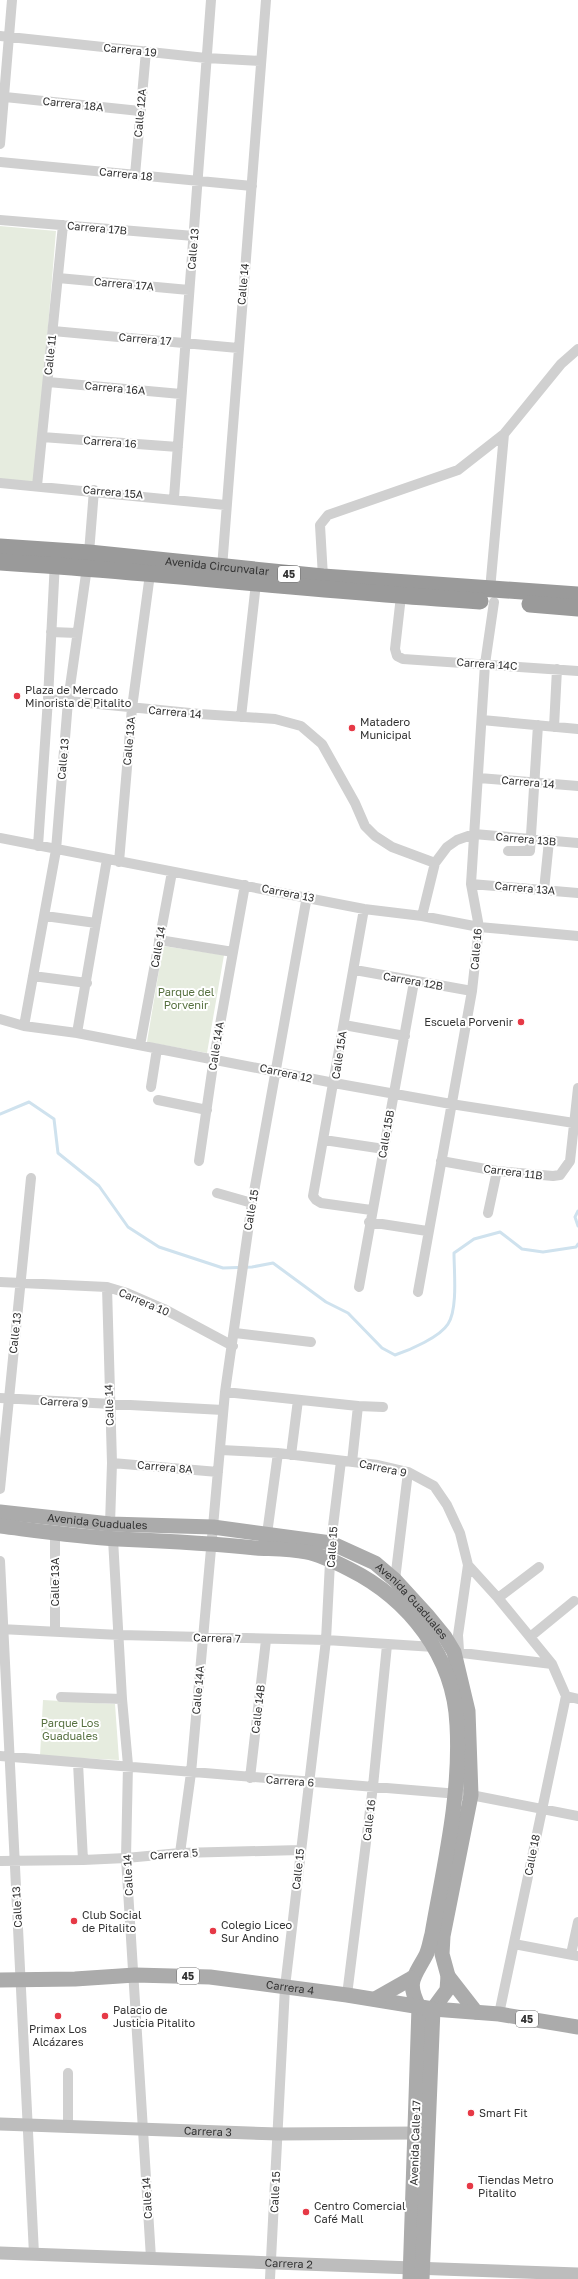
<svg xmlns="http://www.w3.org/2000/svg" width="578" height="2279" font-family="'Golos Text',sans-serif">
<rect width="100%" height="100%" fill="#fff"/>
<!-- park -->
<path fill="#e6ecdf" d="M0,226L56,231L35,483L0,480Z
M163,946L224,955L207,1053L147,1042Z
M43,1700L115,1704L119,1760L40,1756Z"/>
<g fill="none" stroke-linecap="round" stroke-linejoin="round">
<!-- stream -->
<path stroke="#cfe2ee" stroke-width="3" d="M0,1114L29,1102L54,1119L58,1153L99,1186L128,1227L159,1247L223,1268L252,1267L273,1263L326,1302L348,1313L382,1348L395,1355C410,1350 440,1337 448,1324C458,1309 454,1271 454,1253L474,1239L500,1232L522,1249L543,1252L576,1247L578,1244
M578,1211L575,1217L578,1226"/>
<!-- street -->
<path stroke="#d0d0d0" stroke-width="10" d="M0,36L206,58L261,61
M5,97L140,111
M0,144L12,0
M0,162L252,186
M135,175L146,51
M0,220L194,236
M58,278L189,290
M53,331L238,348
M48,382L181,394
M42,437L178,447
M0,483L225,505
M37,486L63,225
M174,498L211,0
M222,568L266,0
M323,577L320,525L328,515L458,470L504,434
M490,590L504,434L561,364L578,349
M401,596L395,649L397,656L403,659L578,671
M51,632L77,633
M48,699L200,714L275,719L301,726L322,744L355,803L365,826L375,836L392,847L435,863
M241,717L256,583
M482,720L578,729
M554,727L557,669
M479,778L578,786
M0,838L364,909L422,916L479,927L578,936
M38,846L48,699L55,561
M508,851H530L538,725
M119,862L132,708L150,574
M471,884L578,893
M544,890L549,841
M364,909L313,1196L316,1200L321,1203L371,1210
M45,916L96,923
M422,916L435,863L447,847L457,840L474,834L578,843
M159,940L233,952
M355,970L472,991
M33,976L87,983
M0,1019L24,1026L77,1033L334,1083L451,1104L574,1123
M344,1025L405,1036
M24,1026L56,850L68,701L89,553L94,490
M77,1033L107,859
M140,1045L172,872
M151,1087L157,1049
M158,1100L207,1110
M324,1140L384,1149
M199,1161L214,1058L245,885
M441,1161L497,1171L553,1176L560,1175L570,1161L578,1088
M217,1193L252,1203
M488,1213L497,1171
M369,1222L427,1231
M0,1282L107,1287L127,1293L164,1309L233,1346
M107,1287L112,1463L110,1524
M359,1287L414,982
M418,1292L472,991L479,927L471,884L485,664L494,602
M235,1333L311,1342
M225,1392L358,1406L383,1407
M0,1398L223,1410
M221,1450L278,1453L378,1465L408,1472L434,1486L447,1505L460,1533L468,1565L498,1598L552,1664L566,1696
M291,1455L298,1400
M352,1462L358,1406
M112,1463L218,1472
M0,1489L31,1178
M55,1533V1632
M267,1534L278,1453
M113,1539L122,1699L128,1765L126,1858L151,2258
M0,1561L34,2254
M395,1580L408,1472
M498,1598L539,1567
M0,1629L120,1635L326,1640L434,1647
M530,1637L574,1601
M459,1651L458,1635L468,1565
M454,1652L552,1664
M566,1696L578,1699
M61,1697L122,1699
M0,1756L471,1795L578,1816
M78,1763L83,1860
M250,1778L266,1640
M180,1853L191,1773L225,1392L252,1203L307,896
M0,1861L83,1860L126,1858L180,1853L300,1850
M514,1944L578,1956
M571,1954L578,1922
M347,1995L373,1786L387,1645
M499,2014L566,1696
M68,2073V2128
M270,2279L285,1987L326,1640L331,1543L341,1461"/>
<!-- secondary -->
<g stroke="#bdbdbd" stroke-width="13">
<path id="s1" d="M0,2124L278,2134L416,2133"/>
<path id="s2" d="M0,2253L578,2274"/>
</g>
<!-- primary -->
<g stroke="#ababab" stroke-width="15">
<path id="s3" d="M0,1512L110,1524L213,1527L331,1543L375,1563L395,1580L427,1615L445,1637L454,1652L468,1711L471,1795L443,1936L442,1954L448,1976L447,1990L433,2009"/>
<path d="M0,1526C39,1531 79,1537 118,1539C165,1541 210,1543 256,1548C273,1549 290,1549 306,1552C321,1555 335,1562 349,1569C409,1599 454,1656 457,1725C461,1796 444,1865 432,1934C430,1941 429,1949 426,1955C414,1978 406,1981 419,2007L410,2279"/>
<path d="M448,1976L476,2012"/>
<path id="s4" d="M0,1980L75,1979L135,1975L210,1977L347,1995L433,2009L499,2014L578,2027"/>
<path d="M375,1999L412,1978"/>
<path d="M422,2279L433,2009"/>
</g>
<!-- highway -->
<g stroke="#9a9a9a" stroke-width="17">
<path id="s5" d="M0,547L89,553L323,577L578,595"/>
<path d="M0,562C160,572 320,591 480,601"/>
<path d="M530,604L578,608"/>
</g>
</g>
<!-- markers -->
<g fill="#e63946" stroke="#fff" stroke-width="1.5">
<circle cx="17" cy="696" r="4"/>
<circle cx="352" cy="728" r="4"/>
<circle cx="521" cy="1022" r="4"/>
<circle cx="74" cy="1921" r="4"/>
<circle cx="213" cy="1931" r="4"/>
<circle cx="58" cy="2016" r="4"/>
<circle cx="105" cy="2016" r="4"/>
<circle cx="471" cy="2113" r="4"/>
<circle cx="470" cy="2186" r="4"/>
<circle cx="306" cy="2212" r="4"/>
</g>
<g text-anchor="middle" stroke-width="4" stroke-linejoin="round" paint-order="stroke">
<!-- shield labels -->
<g fill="#fff" stroke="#707070" stroke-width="1">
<rect x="278" y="566" width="22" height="16" rx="3"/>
<rect x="177" y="1968" width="22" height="16" rx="3"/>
<rect x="516" y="2011" width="22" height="16" rx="3"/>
</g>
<g font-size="10" font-weight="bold" fill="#333">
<text x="289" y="578">45</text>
<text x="188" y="1980">45</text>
<text x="527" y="2023">45</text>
</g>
<!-- street labels -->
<g font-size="11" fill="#333" stroke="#fff">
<text transform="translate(130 50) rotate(6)" y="4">Carrera 19</text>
<text transform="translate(73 104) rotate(6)" y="4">Carrera 18A</text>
<text transform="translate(140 113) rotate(-85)" y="4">Calle 12A</text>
<text transform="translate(126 174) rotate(6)" y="4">Carrera 18</text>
<text transform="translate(97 228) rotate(5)" y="4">Carrera 17B</text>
<text transform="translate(193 249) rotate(-85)" y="4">Calle 13</text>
<text transform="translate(124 284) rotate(5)" y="4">Carrera 17A</text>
<text transform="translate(243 284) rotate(-85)" y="4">Calle 14</text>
<text transform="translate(145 339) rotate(5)" y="4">Carrera 17</text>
<text transform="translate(50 355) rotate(-84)" y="4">Calle 11</text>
<text transform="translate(115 388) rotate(5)" y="4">Carrera 16A</text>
<text transform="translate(110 442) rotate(4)" y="4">Carrera 16</text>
<text transform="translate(113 492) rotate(5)" y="4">Carrera 15A</text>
<text dy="4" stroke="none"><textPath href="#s5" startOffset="218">Avenida Circunvalar</textPath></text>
<text transform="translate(487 664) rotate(4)" y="4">Carrera 14C</text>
<text transform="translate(175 712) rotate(5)" y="4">Carrera 14</text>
<text transform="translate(129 741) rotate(-85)" y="4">Calle 13A</text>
<text transform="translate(63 759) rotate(-85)" y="4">Calle 13</text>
<text transform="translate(528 782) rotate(5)" y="4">Carrera 14</text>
<text transform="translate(526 839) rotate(5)" y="4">Carrera 13B</text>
<text transform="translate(525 888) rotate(5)" y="4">Carrera 13A</text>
<text transform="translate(288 893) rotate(11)" y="4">Carrera 13</text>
<text transform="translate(158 947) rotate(-80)" y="4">Calle 14</text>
<text transform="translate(476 949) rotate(-85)" y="4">Calle 16</text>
<text transform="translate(413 981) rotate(10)" y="4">Carrera 12B</text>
<text transform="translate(216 1046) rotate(-81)" y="4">Calle 14A</text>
<text transform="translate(339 1055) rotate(-81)" y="4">Calle 15A</text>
<text transform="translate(286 1073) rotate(12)" y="4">Carrera 12</text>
<text transform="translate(386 1134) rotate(-80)" y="4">Calle 15B</text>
<text transform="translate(513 1172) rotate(7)" y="4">Carrera 11B</text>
<text transform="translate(251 1210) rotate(-80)" y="4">Calle 15</text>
<text transform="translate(144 1302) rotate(23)" y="4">Carrera 10</text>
<text transform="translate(15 1333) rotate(-84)" y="4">Calle 13</text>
<text transform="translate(64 1402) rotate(3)" y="4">Carrera 9</text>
<text transform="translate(109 1405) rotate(-92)" y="4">Calle 14</text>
<text transform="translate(165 1467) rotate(5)" y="4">Carrera 8A</text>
<text transform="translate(383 1468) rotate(12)" y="4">Carrera 9</text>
<text dy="4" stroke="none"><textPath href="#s3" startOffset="98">Avenida Guaduales</textPath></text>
<text transform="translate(332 1547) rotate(-86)" y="4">Calle 15</text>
<text transform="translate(55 1582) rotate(-90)" y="4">Calle 13A</text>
<text dy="4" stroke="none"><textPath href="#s3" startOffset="434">Avenida Guaduales</textPath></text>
<text transform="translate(217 1638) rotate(2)" y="4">Carrera 7</text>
<text transform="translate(198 1690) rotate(-85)" y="4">Calle 14A</text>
<text transform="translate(258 1709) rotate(-83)" y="4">Calle 14B</text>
<text transform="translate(290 1781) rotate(4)" y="4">Carrera 6</text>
<text transform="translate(369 1820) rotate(-83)" y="4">Calle 16</text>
<text transform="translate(174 1854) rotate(-4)" y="4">Carrera 5</text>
<text transform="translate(532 1855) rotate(-79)" y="4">Calle 18</text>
<text transform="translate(298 1869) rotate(-84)" y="4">Calle 15</text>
<text transform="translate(128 1875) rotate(-93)" y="4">Calle 14</text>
<text transform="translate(17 1907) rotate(-93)" y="4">Calle 13</text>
<text dy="4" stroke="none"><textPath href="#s4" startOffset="291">Carrera 4</textPath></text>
<text dy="4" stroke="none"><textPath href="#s1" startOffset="208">Carrera 3</textPath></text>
<text transform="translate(415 2143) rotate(-88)" y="4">Avenida Calle 17</text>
<text transform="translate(275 2192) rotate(-87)" y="4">Calle 15</text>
<text transform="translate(147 2198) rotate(-93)" y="4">Calle 14</text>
<text dy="4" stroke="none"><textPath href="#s2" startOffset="289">Carrera 2</textPath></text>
</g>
<!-- poi labels -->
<g font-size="11" fill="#333" stroke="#fff" text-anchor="start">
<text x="25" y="694">Plaza de Mercado<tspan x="25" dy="13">Minorista de Pitalito</tspan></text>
<text x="360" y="726">Matadero<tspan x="360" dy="13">Municipal</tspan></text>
<text x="513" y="1026" text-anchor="end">Escuela Porvenir</text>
<text x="82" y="1919">Club Social<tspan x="82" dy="13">de Pitalito</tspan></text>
<text x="221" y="1929">Colegio Liceo<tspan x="221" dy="13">Sur Andino</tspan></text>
<text x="113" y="2014">Palacio de<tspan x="113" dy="13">Justicia Pitalito</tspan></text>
<text x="58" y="2033" text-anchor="middle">Primax Los<tspan x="58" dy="13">Alcázares</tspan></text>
<text x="479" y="2117">Smart Fit</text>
<text x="478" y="2184">Tiendas Metro<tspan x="478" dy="13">Pitalito</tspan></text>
<text x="314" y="2210">Centro Comercial<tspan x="314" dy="13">Café Mall</tspan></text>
</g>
<!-- park labels -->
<g font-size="11" fill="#56703f" stroke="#fff">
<text x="186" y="996">Parque del<tspan x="186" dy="13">Porvenir</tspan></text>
<text x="70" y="1727">Parque Los<tspan x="70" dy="13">Guaduales</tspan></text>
</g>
</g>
</svg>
